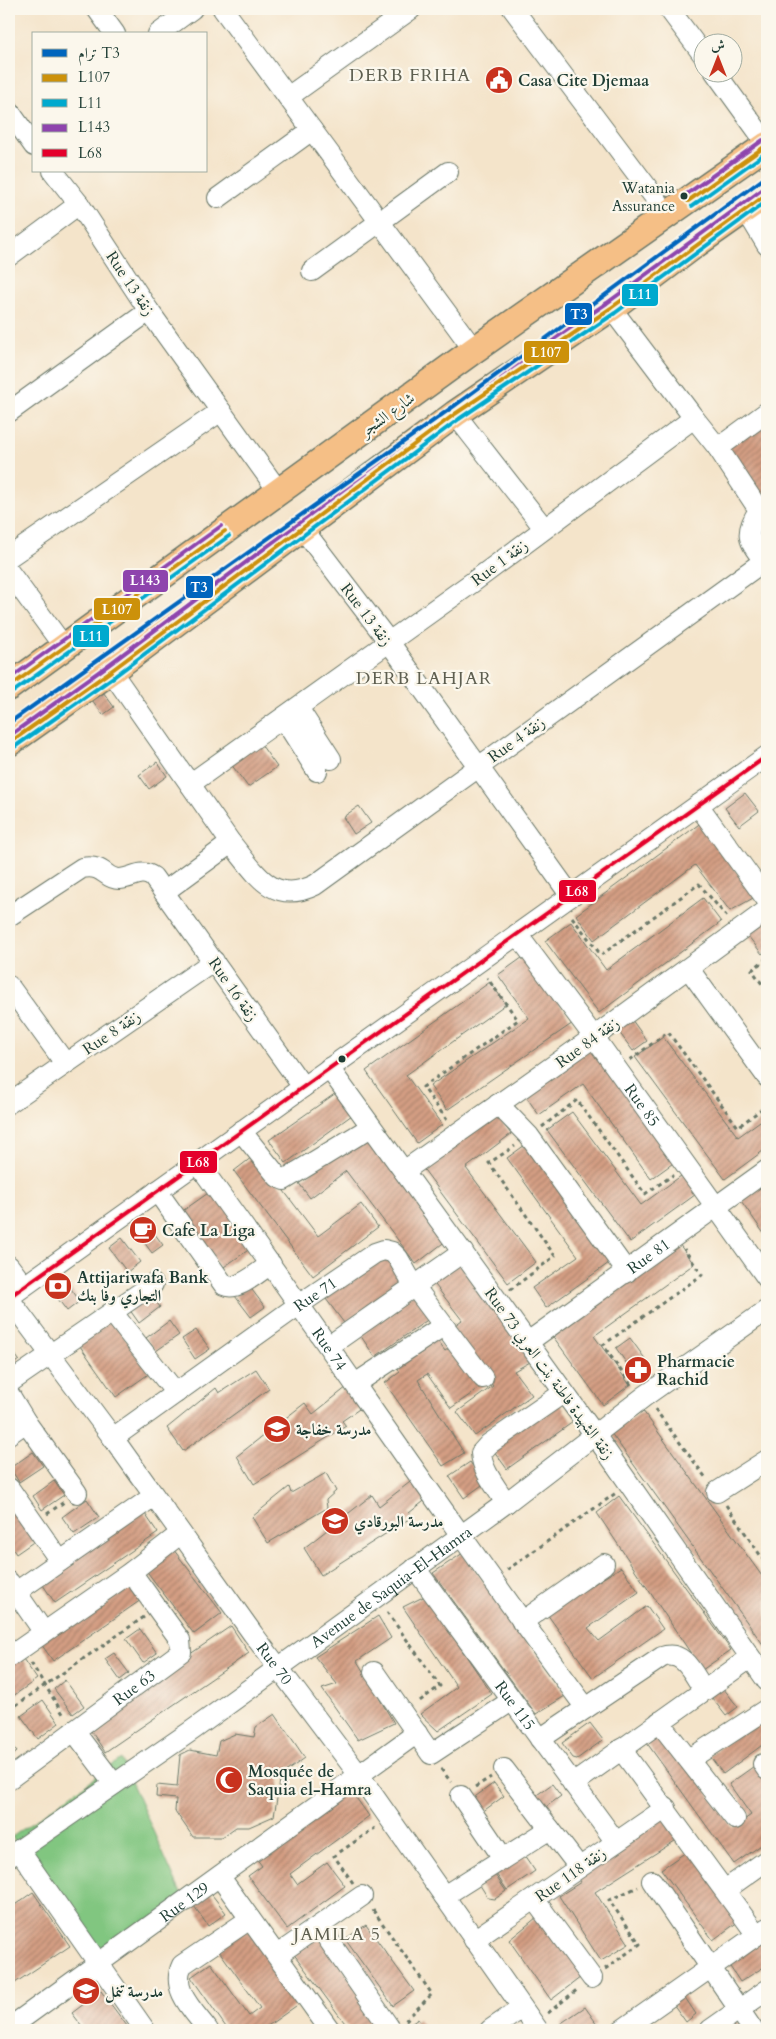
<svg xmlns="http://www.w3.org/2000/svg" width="776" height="2039" font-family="Cardo,Amiri,serif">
<defs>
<pattern id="building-hatch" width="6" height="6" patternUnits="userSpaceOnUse" patternTransform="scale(1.25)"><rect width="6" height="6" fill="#d49e83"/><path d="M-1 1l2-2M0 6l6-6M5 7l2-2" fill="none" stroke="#ab826c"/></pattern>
</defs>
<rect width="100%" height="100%" fill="#fbf7ec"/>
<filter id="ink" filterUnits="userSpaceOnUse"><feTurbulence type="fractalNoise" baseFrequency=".02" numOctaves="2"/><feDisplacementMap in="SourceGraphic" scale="10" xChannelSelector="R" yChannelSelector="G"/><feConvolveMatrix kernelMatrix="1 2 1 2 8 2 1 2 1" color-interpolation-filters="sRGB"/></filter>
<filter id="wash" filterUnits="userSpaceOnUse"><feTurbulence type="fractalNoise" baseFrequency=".0096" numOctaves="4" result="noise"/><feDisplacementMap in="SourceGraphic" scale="20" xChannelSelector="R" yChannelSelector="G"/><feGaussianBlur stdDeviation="1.12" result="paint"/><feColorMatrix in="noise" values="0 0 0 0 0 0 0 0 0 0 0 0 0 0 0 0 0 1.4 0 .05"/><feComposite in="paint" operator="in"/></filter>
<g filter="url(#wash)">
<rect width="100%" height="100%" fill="#f4e4ca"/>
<!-- green -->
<path fill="#81c680" stroke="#50825a" d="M121,1759L183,1898L97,1959L12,1837Z"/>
<g id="blocks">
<!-- building -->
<path fill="url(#building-hatch)" d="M767,422V497L762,501L724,450Z
M98,685L114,707L103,715L87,693Z
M257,739L277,767L248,787L228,760Z
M157,762L167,776L149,789L139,775Z
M745,793L759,811L739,826L725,808Z
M359,806L371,823L354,834L343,817Z
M702,822L755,897L730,911L695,865L594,940L576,915Z
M703,898L721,922L599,1013L545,941L571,922L606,970Z
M767,919V950L762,954L745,932Z
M526,955L573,1023L447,1110L430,1086L529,1018L498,975Z
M490,982L506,1004L406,1075L442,1125L417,1143L366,1071Z
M627,1013L647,1041L633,1051L613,1024Z
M663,1037L738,1137L767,1116V1148L725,1179L635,1057Z
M591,1041L676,1161L651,1179L583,1084L539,1115L522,1091Z
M336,1093L352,1115L286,1163L269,1140Z
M492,1109L511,1134L466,1168L536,1262L508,1283L419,1163Z
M572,1112L641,1205L685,1173L699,1192L630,1242L547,1130Z
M369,1129L451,1237L416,1264L346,1171L310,1198L298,1182Z
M532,1140L616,1258L546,1308L532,1288L578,1256L507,1158Z
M256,1154L318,1236L361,1204L378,1227L313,1276L234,1171Z
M767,1180V1238L737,1195Z
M214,1189L254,1246L221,1269L181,1212Z
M146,1222L163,1245L152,1253L135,1230Z
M122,1238L140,1262L127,1272L109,1248Z
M676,1240L694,1264L594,1336L630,1385L603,1405L549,1331Z
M385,1252L405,1280L344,1323L323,1295Z
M457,1259L532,1361L514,1371L532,1395L475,1436L457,1412L493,1386L451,1328L462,1320L429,1277Z
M62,1277L80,1301L67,1311L49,1287Z
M249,1286L265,1307L251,1317L235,1296Z
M148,1291L160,1307L139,1323L127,1306Z
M416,1291L433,1316L375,1357L358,1332Z
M109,1315L150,1373L116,1397L75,1339Z
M169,1321L179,1335L156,1351L146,1338Z
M196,1330L210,1349L195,1359L182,1339Z
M433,1335L445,1351L455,1344L484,1385L451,1408L427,1374L418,1380L464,1453L443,1466L385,1383L400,1372L394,1363Z
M630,1338L651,1367L636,1377L616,1348Z
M9,1346L19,1360L9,1367Z
M256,1369L269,1389L183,1451L167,1428L216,1388L219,1393Z
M347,1387L362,1407L342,1421L346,1426L254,1484L237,1456L305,1403L313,1414Z
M557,1400L573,1422L507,1469L491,1447Z
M643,1411L767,1583V1650L611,1433Z
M33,1452L43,1466L19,1482L10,1468Z
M470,1462L485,1483L464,1498L449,1476Z
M326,1473L336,1491L326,1500L327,1508L268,1543L252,1517L289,1487L291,1493Z
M414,1479L428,1498L409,1513L412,1517L321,1575L304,1548L372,1495L379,1506Z
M54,1481L64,1495L42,1510L33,1496Z
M9,1493L39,1538L16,1554L9,1543Z
M619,1496L731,1650L702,1670L597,1513Z
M87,1499L99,1517L74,1534L62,1517Z
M141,1508L158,1533L55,1603L39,1579Z
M170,1545L222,1613L194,1634L142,1565Z
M463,1553L565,1696L536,1714L433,1573Z
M621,1567L639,1592L588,1628L599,1641L647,1606L663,1629L593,1678L547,1614Z
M125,1577L141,1600L53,1661L37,1638Z
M425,1596L492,1694L438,1731L420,1714L457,1687L403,1607Z
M378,1616L391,1638L357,1661L394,1723L358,1740L322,1689L337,1684L315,1657Z
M231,1626L249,1653L105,1752L87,1725Z
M140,1629L157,1653L143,1663L126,1639Z
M114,1653L129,1673L120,1680L105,1659Z
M21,1656L37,1679L9,1699V1664Z
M65,1680L84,1706L73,1714L54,1689Z
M720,1684L738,1707L726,1716L708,1693Z
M43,1700L59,1723L38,1739L21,1716Z
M767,1713V1746L765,1743L723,1774L709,1755Z
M275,1714L305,1758L281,1775L274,1816L249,1827H236L222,1837H193L175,1811L176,1799L156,1797L157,1785L177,1787L180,1755L190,1750L216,1755L219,1741L235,1734L254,1737L256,1727Z
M590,1723L603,1740L577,1759L573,1758L562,1743Z
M662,1727L733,1828L751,1815L729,1784L757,1764L767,1779V1841L734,1864L644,1739Z
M9,1742L17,1752L9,1758Z
M494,1783L504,1796L482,1812L472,1799Z
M552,1784L561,1796L543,1809L534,1797Z
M347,1785L369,1816L290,1874L297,1884L327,1862L345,1886L287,1929L248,1876L262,1866L253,1854Z
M663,1816L678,1839L595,1892L629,1944L601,1961L559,1896L581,1882L575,1873Z
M692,1848L742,1919L713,1940L661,1869Z
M522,1852L535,1871L507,1890L494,1871Z
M493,1872L506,1891L495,1899L488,1898L478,1882Z
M209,1891L226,1913L208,1926L192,1903Z
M33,1892L70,1946L9,1987V1909Z
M542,1913L585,1974L551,2000L509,1940Z
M249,1925L303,2001L262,2030H228L191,1977L211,1963L249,2016L260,2008L217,1948Z
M366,1925L414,1991L393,2006L345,1939Z
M767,1932V1965L740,1982L725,1959Z
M320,1936L378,2019L363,2030H350L293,1953Z
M101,1991L130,2030H85L72,2013Z
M682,1993L696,2014L686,2022L671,2001Z
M585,2007L597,2024L588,2030H565L560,2024Z
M418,2019L425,2030H402L404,2029Z
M736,2019L744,2030H720Z"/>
</g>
</g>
<g filter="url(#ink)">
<use href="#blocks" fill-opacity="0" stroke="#6a7768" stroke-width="1"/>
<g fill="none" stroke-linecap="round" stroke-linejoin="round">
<defs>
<g id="minor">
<path d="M97,9L115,34"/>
<path d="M223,9L474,350"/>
<path d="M513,9L668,215"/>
<path d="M669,9L704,56"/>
<path d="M158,34L192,9"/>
<path d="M715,72L767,144"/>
<path d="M288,97L411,9"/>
<path d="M9,111L34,146"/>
<path d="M53,171L79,204L149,311L279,492"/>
<path d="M218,198L312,130"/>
<path d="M746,210L767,245"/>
<path d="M9,256L79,204"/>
<path d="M312,271L448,172"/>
<path d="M9,412L149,311"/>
<path d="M455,414L544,528"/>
<path d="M694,418L718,448L759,510C742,536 750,542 767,565"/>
<path d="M718,448L767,412"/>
<path d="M302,528L389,642L571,896"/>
<path d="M9,557L221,411"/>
<path d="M9,572L64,647"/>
<path d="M111,671L231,843C256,873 272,906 315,885L764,561"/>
<path d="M298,708L331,759"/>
<path d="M284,719L317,771"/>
<path d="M190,784L473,582L694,418L611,308"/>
<path d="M698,805L767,900"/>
<path d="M164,892L231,843"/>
<path d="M9,916L82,868C105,864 104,879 119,879C133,879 140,868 153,877L303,1087"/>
<path id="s1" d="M517,934L594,1037L767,1278"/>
<path d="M689,969L767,1077"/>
<path d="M9,986L65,1063"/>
<path d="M329,1068L595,1435L767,1681"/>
<path d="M9,1103L214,961"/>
<path d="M498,1104L529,1136L627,1272"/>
<path d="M241,1131L278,1177L284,1180L371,1127"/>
<path id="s2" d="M197,1162C329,1343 452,1529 586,1708"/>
<path d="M404,1171L594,1037L767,910"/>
<path d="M157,1191L224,1285C238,1292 259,1271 271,1264"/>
<path d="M9,1266L24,1286"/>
<path d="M9,1297L767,756"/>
<path id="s3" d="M9,1299L113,1438L253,1634L359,1775L538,2030"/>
<path d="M112,1312L176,1393"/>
<path id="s4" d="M528,1342L767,1170"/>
<path d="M329,1346L463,1252"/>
<path d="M9,1383L153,1284"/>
<path d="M355,1384L443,1326"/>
<path d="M9,1394L26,1422L77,1493"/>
<path d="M9,1434L26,1422"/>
<path id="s5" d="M113,1438L300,1304L375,1253L384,1250L392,1252L398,1258L414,1286L483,1378"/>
<path d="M9,1488L60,1561"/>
<path d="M717,1492L767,1460"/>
<path d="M506,1503C497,1488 482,1471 481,1453L489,1444L563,1393"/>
<path id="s6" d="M415,1568L616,1842"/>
<path d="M9,1582L43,1631"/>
<path d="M16,1592L154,1496"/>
<path d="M522,1622L604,1564"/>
<path d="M9,1657L131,1572L180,1534"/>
<path d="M374,1672L431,1754L511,1701"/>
<path d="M659,1722L735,1819"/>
<path d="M74,1731L114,1784"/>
<path d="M540,1739L662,1657C684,1649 693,1674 704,1690"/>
<path d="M621,1749L757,1935"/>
<path d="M690,1759L767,1709"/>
<path d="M763,1764L767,1770"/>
<path d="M504,1769L579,1867"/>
<path id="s7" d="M9,1779L181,1652L180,1640L131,1572"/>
<path d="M573,1784L750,1658"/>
<path d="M461,1796L503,1858"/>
<path d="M19,1850L145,2030"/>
<path id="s8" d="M9,1857L194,1729L506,1503L645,1396L767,1310"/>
<path d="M220,1877L330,2030"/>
<path d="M652,1881L753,2030"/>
<path d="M725,1890L767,1860"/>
<path d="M444,1896L550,1829"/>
<path d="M534,1899L592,1978"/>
<path d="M319,1926L391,2030"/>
<path d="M474,1940L666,1808"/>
<path d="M277,1955L362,1896"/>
<path id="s9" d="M9,2028L417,1733"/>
<path d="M208,2030C194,2011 170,1990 182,1965L250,1919"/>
<path d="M490,2030L522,2008"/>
<path d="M622,2030L767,1928"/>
<path d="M710,2030L767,1990"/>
</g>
<path id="major" d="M9,687L474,350L767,145
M9,743L111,671L455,414L611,308L692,247L767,194"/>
</defs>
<!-- minor casing -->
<use href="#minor" stroke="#6a7768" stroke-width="22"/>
<!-- major casing -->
<use href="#major" stroke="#6a7768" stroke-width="29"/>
<!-- path -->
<path stroke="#6a7768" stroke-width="3" stroke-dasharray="4 4" stroke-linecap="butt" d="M572,917L601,955L699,884L728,918
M767,958L752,970L767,991
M630,1060L668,1032L738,1127L767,1105
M447,1120L423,1087L518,1020L487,978
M542,1127L577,1100L645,1194L673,1175
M510,1290L555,1256L489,1163L515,1146
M631,1385L603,1345L702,1275L684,1249
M655,1409L706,1478
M726,1505L767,1565
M47,1514L64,1502
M507,1570L616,1493
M387,1612L440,1686L417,1703
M31,1663L65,1717
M9,1710L144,1617
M441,1769L451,1782
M475,1787L491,1777
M353,1883L334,1856L375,1828
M373,1910L432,1994L405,2021
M605,1969L640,1944L609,1900L638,1887
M548,2013L578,1989"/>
<!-- minor -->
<use href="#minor" stroke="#fff" stroke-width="20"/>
<!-- major -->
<use href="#major" stroke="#f5bf86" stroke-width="26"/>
<defs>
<path id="bus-1" d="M688,201L767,145
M9,687L225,531
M9,743L111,671L455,414L611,308L767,194"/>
<path id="bus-2" d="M692,206L767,152
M13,692L229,536
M13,748L115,676L459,419L615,313L767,201"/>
<path id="bus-3" d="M684,196L763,140
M9,679L221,526
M9,736L107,666L451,409L607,303L763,189"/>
<path id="bus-4" d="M9,1297L767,756"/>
</defs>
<!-- bus-1 casing -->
<use href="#bus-1" stroke="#fbf7ec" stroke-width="8"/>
<!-- bus-2 casing -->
<use href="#bus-2" stroke="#fbf7ec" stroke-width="8"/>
<!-- bus-3 casing -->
<use href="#bus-3" stroke="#fbf7ec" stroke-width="8"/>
<!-- bus-4 casing -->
<use href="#bus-4" stroke="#fbf7ec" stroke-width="8"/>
<!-- bus-1 -->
<use href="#bus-1" stroke="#cc910a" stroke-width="4"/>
<!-- bus-2 -->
<use href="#bus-2" stroke="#00a9ce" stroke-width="4"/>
<!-- bus-3 -->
<use href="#bus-3" stroke="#8e44ad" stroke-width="4"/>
<!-- bus-4 -->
<use href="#bus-4" stroke="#e4002b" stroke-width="4"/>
<defs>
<path id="tram-1" d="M9,723L454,406L767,176"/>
</defs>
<!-- tram-1 casing -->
<use href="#tram-1" stroke="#fbf7ec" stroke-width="8"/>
<!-- tram-1 -->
<use href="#tram-1" stroke="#0065bd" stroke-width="4"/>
</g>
</g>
<!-- icons -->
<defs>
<symbol id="civic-disc" viewBox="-11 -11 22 22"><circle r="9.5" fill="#c8321e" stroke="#fbf7ec"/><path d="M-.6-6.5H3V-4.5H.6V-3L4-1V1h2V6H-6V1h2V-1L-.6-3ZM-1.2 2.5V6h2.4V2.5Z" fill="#fff"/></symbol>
<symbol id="cafe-disc" viewBox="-11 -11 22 22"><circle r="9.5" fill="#c8321e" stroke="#fbf7ec"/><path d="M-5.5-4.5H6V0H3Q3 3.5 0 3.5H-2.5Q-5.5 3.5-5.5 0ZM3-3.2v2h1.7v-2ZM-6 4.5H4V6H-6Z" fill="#fff"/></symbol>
<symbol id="bank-disc" viewBox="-11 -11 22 22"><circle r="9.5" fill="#c8321e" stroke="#fbf7ec"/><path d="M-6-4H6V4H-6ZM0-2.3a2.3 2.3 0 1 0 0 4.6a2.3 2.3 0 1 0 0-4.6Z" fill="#fff"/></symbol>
<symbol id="pharmacy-disc" viewBox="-11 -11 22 22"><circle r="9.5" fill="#c8321e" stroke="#fbf7ec"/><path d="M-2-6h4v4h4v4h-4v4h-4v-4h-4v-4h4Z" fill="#fff"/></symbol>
<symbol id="school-disc" viewBox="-11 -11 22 22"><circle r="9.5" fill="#c8321e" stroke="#fbf7ec"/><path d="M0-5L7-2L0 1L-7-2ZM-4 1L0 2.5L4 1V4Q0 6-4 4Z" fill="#fff"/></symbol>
<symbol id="mosque-disc" viewBox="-11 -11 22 22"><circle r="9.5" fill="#c8321e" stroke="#fbf7ec"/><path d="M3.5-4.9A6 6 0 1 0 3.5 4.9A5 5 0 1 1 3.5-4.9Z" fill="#fff"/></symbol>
</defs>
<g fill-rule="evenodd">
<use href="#civic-disc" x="483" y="64" width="32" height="32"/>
<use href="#cafe-disc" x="127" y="1214" width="32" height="32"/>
<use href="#bank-disc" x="42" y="1270" width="32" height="32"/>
<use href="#pharmacy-disc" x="622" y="1354" width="32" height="32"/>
<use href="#school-disc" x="261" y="1413" width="32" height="32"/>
<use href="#school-disc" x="319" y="1505" width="32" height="32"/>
<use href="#mosque-disc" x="213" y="1764" width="32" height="32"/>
<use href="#school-disc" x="70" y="1975" width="32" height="32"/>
</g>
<!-- markers -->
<g fill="#1f3d34" stroke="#fbf7ec" stroke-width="2">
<circle cx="684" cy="196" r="4.5"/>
<circle cx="342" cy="1059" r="4.5"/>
</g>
<g text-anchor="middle" stroke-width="4.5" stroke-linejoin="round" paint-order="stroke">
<!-- bus labels -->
<g font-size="15" fill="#1f3d34" stroke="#fbf7ec" text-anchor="end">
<text x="675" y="193">Watania<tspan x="675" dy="18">Assurance</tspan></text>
</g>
<!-- poi labels -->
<g font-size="16" font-weight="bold" fill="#1f3d34" stroke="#fbf7ec" text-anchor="start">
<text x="518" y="86">Casa Cite Djemaa</text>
<text x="162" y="1236">Cafe La Liga</text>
<text x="77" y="1283">Attijariwafa Bank<tspan x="77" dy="18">التجاري وفا بنك</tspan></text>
<text x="657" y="1367">Pharmacie<tspan x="657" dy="18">Rachid</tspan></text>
<text x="296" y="1435">مدرسة خفاجة</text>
<text x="354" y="1527">مدرسة البورقادي</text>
<text x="248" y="1777">Mosquée de<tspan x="248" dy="18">Saquia el-Hamra</tspan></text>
<text x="105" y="1997">مدرسة تنمل</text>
</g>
<!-- street labels -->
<g font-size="16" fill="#1f3d34" stroke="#fbf7ec">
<text transform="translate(131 283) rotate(56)" y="6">Rue 13 زنقة</text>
<text transform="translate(387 414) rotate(-36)" y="6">شارع الشجر</text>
<text transform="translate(499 562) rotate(-37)" y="6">Rue 1 زنقة</text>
<text transform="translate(367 614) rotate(53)" y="6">Rue 13 زنقة</text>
<text transform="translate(516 739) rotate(-36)" y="6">Rue 4 زنقة</text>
<text transform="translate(234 989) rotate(55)" y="6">Rue 16 زنقة</text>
<text transform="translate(111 1032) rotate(-34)" y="6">Rue 8 زنقة</text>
<text transform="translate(587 1042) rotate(-36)" y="6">Rue 84 زنقة</text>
<text dy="6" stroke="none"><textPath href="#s1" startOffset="212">Rue 85</textPath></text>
<text dy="6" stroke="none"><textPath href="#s4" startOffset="148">Rue 81</textPath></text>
<text dy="6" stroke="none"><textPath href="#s5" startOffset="248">Rue 71</textPath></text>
<text dy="6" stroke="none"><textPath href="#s2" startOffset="229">Rue 74</textPath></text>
<text transform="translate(550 1373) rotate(54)" y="6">Rue 73 زنقة الشهيدة فاطنة بنت العربي</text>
<text dy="6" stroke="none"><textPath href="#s8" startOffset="468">Avenue de Saquia-El-Hamra</textPath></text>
<text dy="6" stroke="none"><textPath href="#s3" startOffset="451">Rue 70</textPath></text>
<text dy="6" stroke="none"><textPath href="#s7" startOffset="155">Rue 63</textPath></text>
<text dy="6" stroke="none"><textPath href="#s6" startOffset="170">Rue 115</textPath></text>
<text transform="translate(570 1874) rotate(-35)" y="6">Rue 118 زنقة</text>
<text dy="6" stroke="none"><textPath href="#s9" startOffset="216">Rue 129</textPath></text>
</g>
<!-- neighbourhood labels -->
<g font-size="18" letter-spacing="1" fill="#5e5f50" stroke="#fbf7ec">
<text x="410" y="81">DERB FRIHA</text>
<text x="424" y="684">DERB LAHJAR</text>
<text x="337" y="1940">JAMILA 5</text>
</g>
</g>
<g stroke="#fbf7ec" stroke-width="2">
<rect x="621" y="283" width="38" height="24" rx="5" fill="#00a9ce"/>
<rect x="564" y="302" width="29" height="24" rx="5" fill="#0065bd"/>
<rect x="523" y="340" width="47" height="24" rx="5" fill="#cc910a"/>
<rect x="122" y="569" width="47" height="24" rx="5" fill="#8e44ad"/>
<rect x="185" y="575" width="29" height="24" rx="5" fill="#0065bd"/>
<rect x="93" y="597" width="48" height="24" rx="5" fill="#cc910a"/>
<rect x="72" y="624" width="38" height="24" rx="5" fill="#00a9ce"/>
<rect x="558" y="879" width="39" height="24" rx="5" fill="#e4002b"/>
<rect x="179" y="1150" width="39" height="24" rx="5" fill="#e4002b"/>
</g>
<g font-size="14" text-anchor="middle" font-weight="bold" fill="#fff">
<text x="640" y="299">L11</text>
<text x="579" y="319">T3</text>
<text x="546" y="357">L107</text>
<text x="145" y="585">L143</text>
<text x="199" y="592">T3</text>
<text x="117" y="614">L107</text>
<text x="91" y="641">L11</text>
<text x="577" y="896">L68</text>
<text x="198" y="1167">L68</text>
</g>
<!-- margin -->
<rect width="776" height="2039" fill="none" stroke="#fbf7ec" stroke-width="30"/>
<!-- legend -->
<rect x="32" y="32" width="175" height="140" fill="#fbf7ec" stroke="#a3ada2"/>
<rect x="42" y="49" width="25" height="8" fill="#0065bd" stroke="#a3ada2"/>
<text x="78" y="58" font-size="15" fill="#1f3d34">ترام T3</text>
<rect x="42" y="74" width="25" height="8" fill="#cc910a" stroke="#a3ada2"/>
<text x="78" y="82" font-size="15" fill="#1f3d34">L107</text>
<rect x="42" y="99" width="25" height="8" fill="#00a9ce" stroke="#a3ada2"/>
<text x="78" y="108" font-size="15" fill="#1f3d34">L11</text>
<rect x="42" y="124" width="25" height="8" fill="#8e44ad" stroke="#a3ada2"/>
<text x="78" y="132" font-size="15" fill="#1f3d34">L143</text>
<rect x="42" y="149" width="25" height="8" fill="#e4002b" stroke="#a3ada2"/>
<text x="78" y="158" font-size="15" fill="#1f3d34">L68</text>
<!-- north arrow -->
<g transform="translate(718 58)"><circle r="24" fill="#fbf7ec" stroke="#a3ada2"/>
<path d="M0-4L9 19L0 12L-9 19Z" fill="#c8321e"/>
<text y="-8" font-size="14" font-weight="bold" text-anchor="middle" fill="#1f3d34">ش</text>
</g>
</svg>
